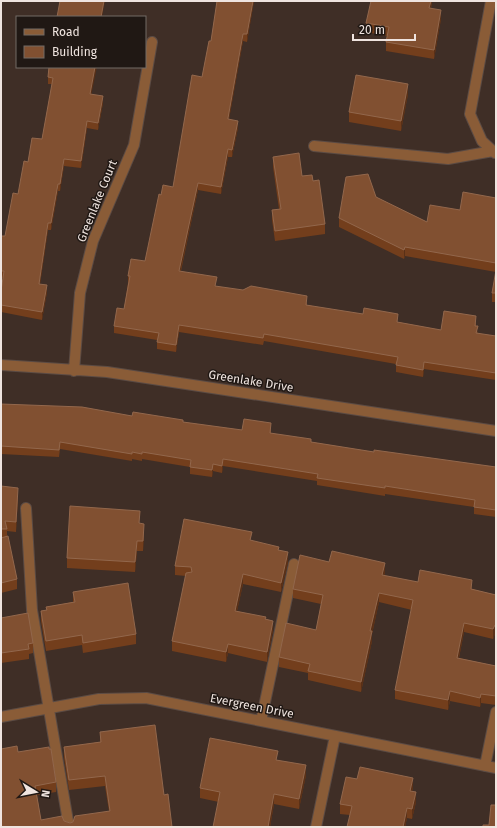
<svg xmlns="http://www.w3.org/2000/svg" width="497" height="828" font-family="'Fira Sans',sans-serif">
<rect width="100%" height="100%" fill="#3f2e26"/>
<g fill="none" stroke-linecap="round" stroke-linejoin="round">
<defs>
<path id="minor" d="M491,1L470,114L482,141L495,153
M314,146L448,159L493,151
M1,365L107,372L496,431
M74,371L80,293L93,241L134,145L152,42
M26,508L32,610L69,827
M1,717L99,699L146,698L496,768
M261,721L294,564
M485,766L496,712
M316,827L335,736"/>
</defs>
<!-- minor casing -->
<use href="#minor" stroke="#5b4b44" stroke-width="12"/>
<!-- minor -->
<use href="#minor" stroke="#8a5c37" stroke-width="10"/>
</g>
<!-- wall -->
<path fill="#733e1c" d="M217,1H254L247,42L243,41L229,119L238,128L232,157H228L221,194L198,190L181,271L216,286L307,303V305L398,322L441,330L476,323V326L478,334L496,336V380L424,369L423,377L396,372V364L264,341L263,345L179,332L176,352L157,349V340L114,333V326L124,309L128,283V276L145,261L161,195L173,187L202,77L211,41Z
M432,1L431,9L441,19L434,59L386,51V42L387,36L366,32V23Z
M49,67L92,94L103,103L98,130L87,128L81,168L64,166L60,191H58L51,230H48L40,284L47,292L42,320L1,312V291L3,278H1V238L5,236L28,162L42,139L52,84H48V77Z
M408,94L401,131L349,122V112Z
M273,157L302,176L313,181L325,224V234L275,241L272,220V210L279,209L273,167Z
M376,197L427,222L496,198V302H492V293L496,272L405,256L404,259L339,227V218Z
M1,404L132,416L183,422L242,430H271V433L311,442L374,452L496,467V517L474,514V507L385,494V496L317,485V481L223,466L222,473L213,471L212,477L190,474V467L142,459V461L132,459V461L60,449L59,457L1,454Z
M1,486L18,498L16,532L7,531V537L17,579V589L1,593Z
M139,523L144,534L143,551H137L135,572L67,568V558Z
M252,541L279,550L288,562L281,592L243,584L237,611L266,619L273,630L267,662L228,653L226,662L172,651V641L186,576L175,575V566Z
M329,562L385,572L384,576L418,582L472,589L496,595V634H495L493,639L464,632L459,658L496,666V705L481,703L480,707L450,701L448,710L395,699V690L412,610L379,602L372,634V641L361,692L308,680V673L279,667V657L316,630L321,604L293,598V589Z
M73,592L136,634V644L83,653L82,645L46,651L41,621V611L46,610V607L73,602Z
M1,618L33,643V653L29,654V659L1,663Z
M100,732L164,795L172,827H1L18,752L56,782V792L37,795L41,820L64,821L70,823L109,811L105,786L69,790L64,757V747L100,742Z
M278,760L306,775L299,809L274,804L270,827H213L219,802L200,798V788Z
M357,779L413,788L412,791L416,802L412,819L407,818L405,827H347L350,815L340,814V804Z"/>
<!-- shaded-wall -->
<path fill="#593017" d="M104,1H105L102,17H101Z
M253,1H254L247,42V34Z
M431,1H432L429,17V8Z
M441,10V19L434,59V50Z
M243,34V41L228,125V118Z
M95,67H97L90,101V94Z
M408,84V94L401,131V121Z
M103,96V103L98,130V123Z
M87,121V128L81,168V161Z
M238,121V128L232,157V150Z
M228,149V157L221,194V187Z
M64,159V166L60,191V184Z
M198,183V190L179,278V271Z
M58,184V191L51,230V223Z
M48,223V230L39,291V284Z
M405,247V256L404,259V250Z
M47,285V292L42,320V312Z
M179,325V332L176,352V345Z
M424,362V369L423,377V370Z
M223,459V466L222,473V466Z
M213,464V471L212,477V470Z
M18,488V498L16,532V522Z
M144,524V534L143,551V541Z
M137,541V551L135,572V562Z
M288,552V562L281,592V583Z
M385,563V572L382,585V575Z
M243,574V584L235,620V611Z
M472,580V590L471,589Z
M379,593V602L372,634V641L361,692V682L370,631Z
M273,621V630L267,662V652Z
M464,623V632L457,667V658Z
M495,625V634L493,639V629Z
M228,644V653L226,662V652Z
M450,691V701L448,710V700Z
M481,694V703L480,707V698Z
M306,765V775L299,809V799Z
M413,778V788L410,800V791Z
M416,792V802L412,819V809Z
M274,794V804L270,827H268Z
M407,808V818L405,827H403Z"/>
<!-- building -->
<path fill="#815031" stroke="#92674c" d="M60,1H104L101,17H57Z
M217,1H253L247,34H243L228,118V119L238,121L232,150L228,149L221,187L198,183L179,271L217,277L215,286L243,290L251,286L307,296L306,305L363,314L364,308L398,314L397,322L441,330L444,311L476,316L475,326H478L476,333L496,336V373L424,362L423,370L396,365L398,357L264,334L263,338L179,325L176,345L157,342L159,333L114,326L117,308L124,309L130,276H128L131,259L145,261L159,194L161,195L163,185L173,187L192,75L202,77L209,41H211Z
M371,1H431L429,8L441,10L434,50L386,42L389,27L366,23Z
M49,67H95L90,94L103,96L98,123L87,121L81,161L64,159L60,184H58L51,223H48L39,284L47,285L42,312L1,305V291L4,271H1V236H5L13,193L18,194L24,161L28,162L32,138L42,139L53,78L48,77Z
M356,75L408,84L401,121L349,112Z
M299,153L302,176L312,175L313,181L319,180L325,224L275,231L272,210L281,209L273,157Z
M368,174L376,197L427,222L430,205L460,210L463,192L496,198V263L405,247L404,250L339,218L346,177Z
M496,270V293H492Z
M1,404L82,407L132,416L133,412L183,420V422L242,430L244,419L271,423L270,433L311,439V442L374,452V450L496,467V510L474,507L475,500L385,486V488L317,478L318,474L223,459L222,466L213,464L212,470L190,467L191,460L142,452V454L132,452V454L60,442L59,450L1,446Z
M1,486L18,488L16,522L5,521L7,529H1Z
M70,506L140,511L139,523L144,524L143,541H137L135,562L67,558Z
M184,519L252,532L250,540L279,547L278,550L288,552L281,583L243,574L235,611L266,617L265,619L273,621L267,652L228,644L226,652L172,641L186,573L192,572L191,567L175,566Z
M8,536L17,579L1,583V538Z
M332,551L385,563L382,575L418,582L420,570L472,580L471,589L496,595V625H495L493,629L464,623L457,658L496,666V696L481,694L480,698L450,691L448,700L395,690L413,600L379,593L370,631H372L361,682L308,671L310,664L279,657L286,623L316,630L323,595L293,589L300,555L329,562Z
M128,583L136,634L83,643L82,635L46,641L41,611L47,610L46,607L75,602L73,592Z
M28,613L33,643L28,644L29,649L1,653V618Z
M155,725L164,795L168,794L172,827H1V749L17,746L18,752L49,747V749H51L56,782L35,786L41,820L62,816L64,821L70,823L73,822L75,816L110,811L105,776L69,780L64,747L101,742L100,732Z
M210,738L278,751L276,760L306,765L299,799L274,794L268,827H213L220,792L200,788Z
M360,767L413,778L410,791L416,792L412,809L407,808L403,827H347L352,806L340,804L346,777L357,779Z
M491,805H496V827H483V825H489Z"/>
<g text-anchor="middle" stroke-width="3" stroke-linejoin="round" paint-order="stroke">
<!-- street labels -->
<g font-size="12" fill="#efe4df" stroke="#201814">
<text transform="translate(97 201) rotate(-68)" y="4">Greenlake Court</text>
<text transform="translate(251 381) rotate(9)" y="4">Greenlake Drive</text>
<text transform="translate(252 706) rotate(11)" y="4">Evergreen Drive</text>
</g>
</g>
<!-- border -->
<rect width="497" height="828" fill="none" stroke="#efe4df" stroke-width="4"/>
<!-- legend -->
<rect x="16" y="16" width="130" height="52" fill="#201814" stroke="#736a65"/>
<rect x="24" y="29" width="20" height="6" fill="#8a5c37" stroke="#736a65"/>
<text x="52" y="36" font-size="12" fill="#efe4df">Road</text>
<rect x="24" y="46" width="20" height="12" fill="#815031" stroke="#736a65"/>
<text x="52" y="56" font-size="12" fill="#efe4df">Building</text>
<!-- north arrow -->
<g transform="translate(36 792) rotate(100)" stroke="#201814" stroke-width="3" paint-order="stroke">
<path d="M0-3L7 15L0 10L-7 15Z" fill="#efe4df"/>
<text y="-6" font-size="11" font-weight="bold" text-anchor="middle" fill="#efe4df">N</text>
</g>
<!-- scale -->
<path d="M353 34v6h62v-6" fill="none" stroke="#efe4df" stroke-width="2"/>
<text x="359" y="34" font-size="12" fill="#efe4df" stroke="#201814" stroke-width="3" paint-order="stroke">20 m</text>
</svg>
